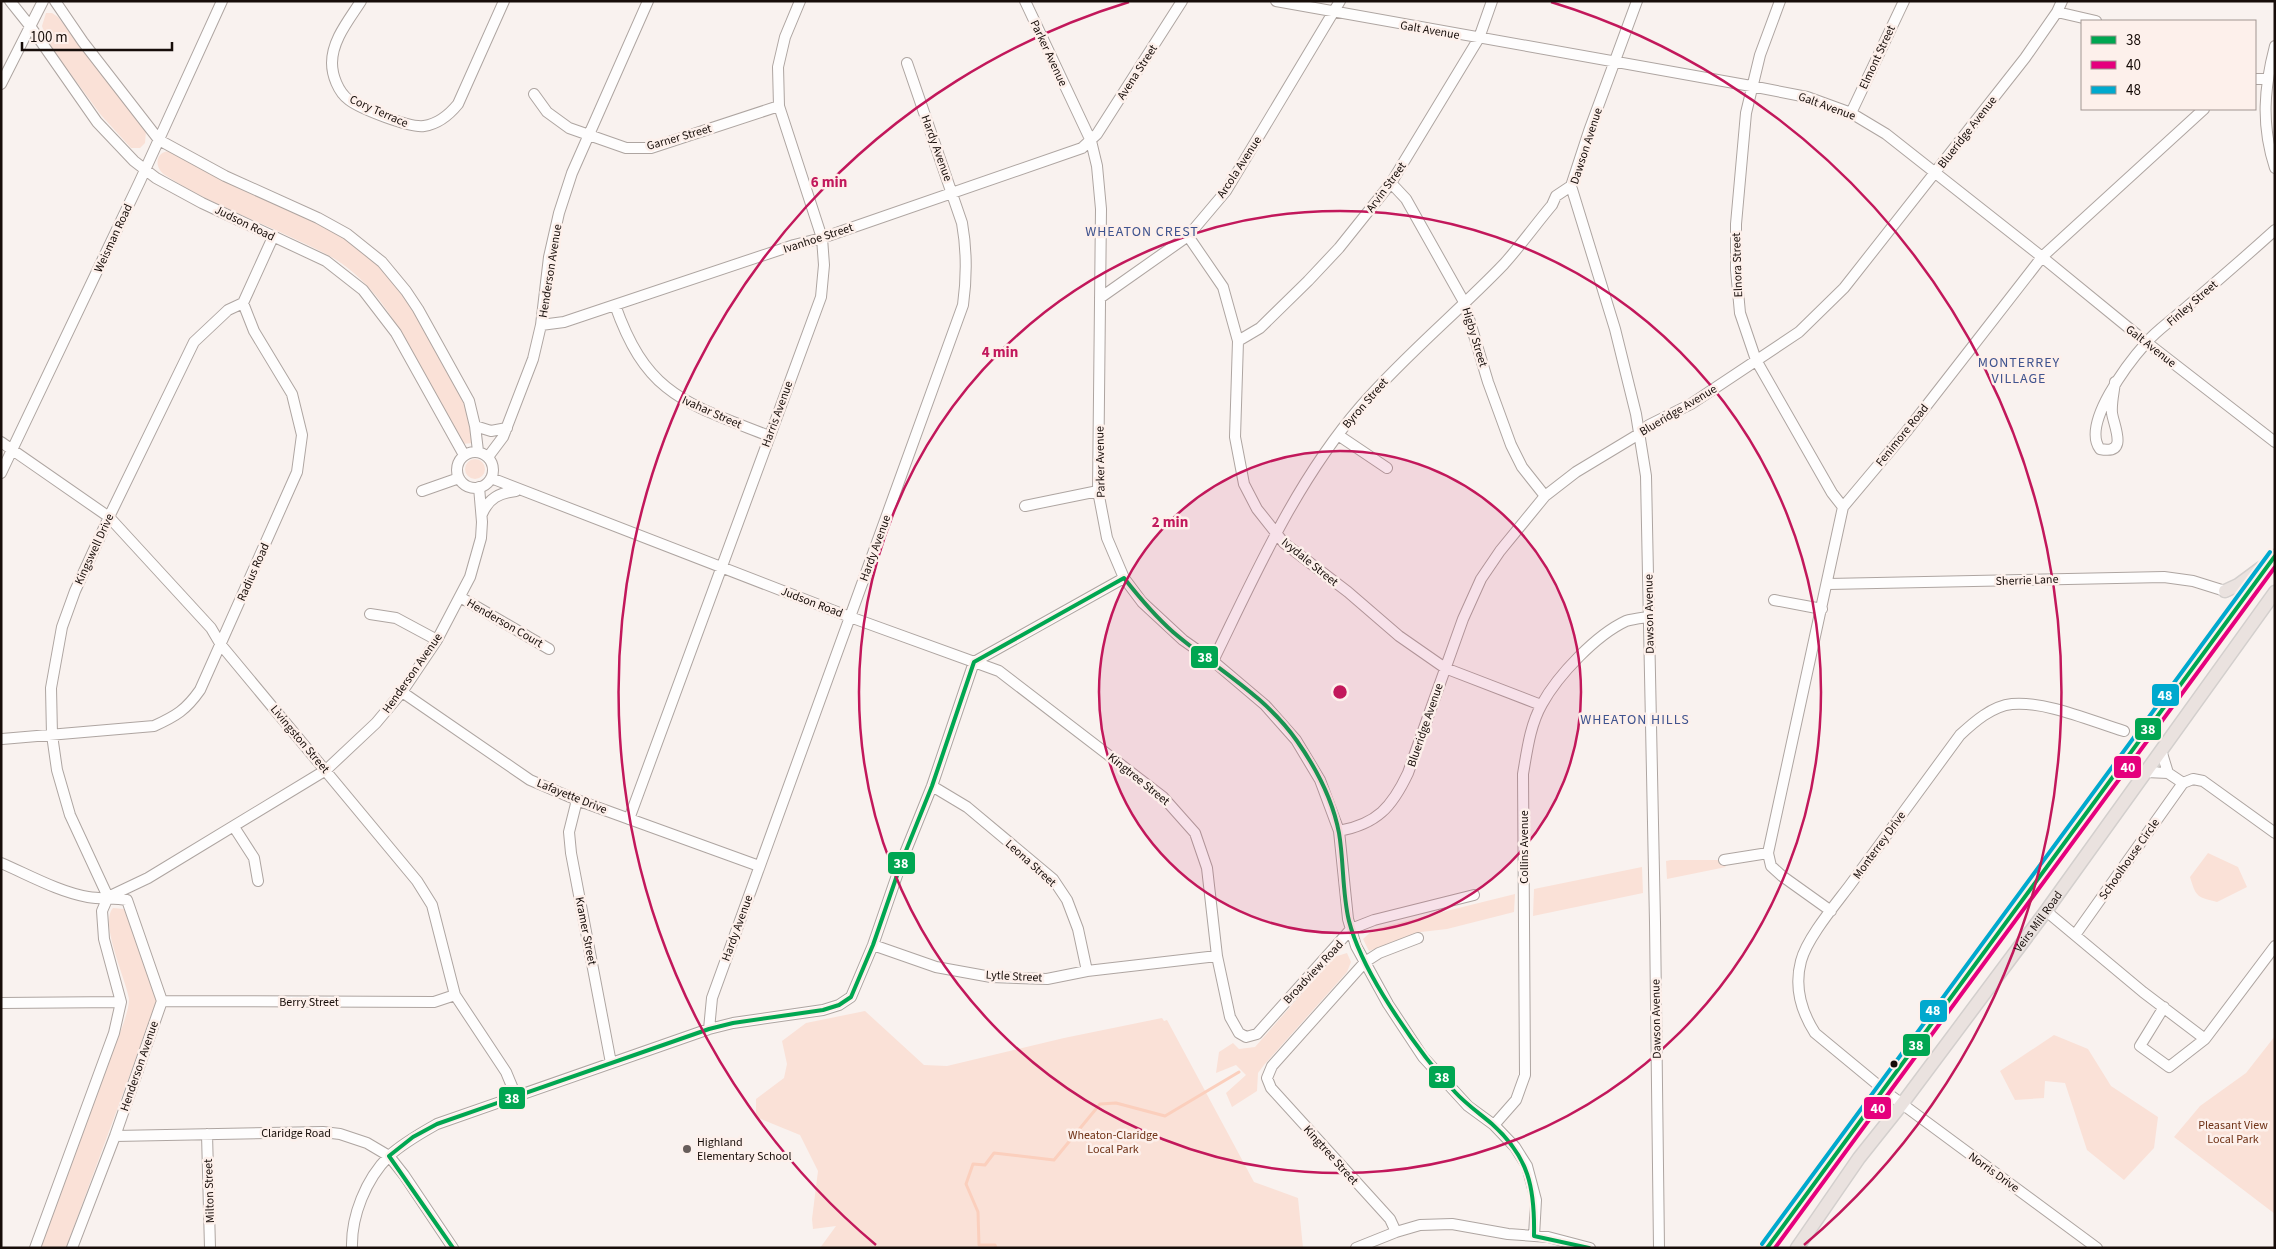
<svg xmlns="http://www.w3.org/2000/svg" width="2276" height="1249" font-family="'Source Sans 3',sans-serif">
<rect width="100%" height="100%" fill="#f9f2ef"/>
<!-- green -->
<path fill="#fae1d7" d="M46,13H52L58,17L146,131L145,143L140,148H131L101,115L47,42L42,26Z
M169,151L341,235L383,269L403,292L462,396L466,407L472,443L463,444C448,417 434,391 419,364C398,326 378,289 341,263C328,254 312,247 297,240C253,219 206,202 165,175C154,168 155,152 169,151Z
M465 469a10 10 0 1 1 20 0a10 10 0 1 1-20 0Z
M2208,853L2238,867L2247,887L2217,902C2197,897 2196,897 2190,877Z
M1671,860H1721V863L1726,867L1667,879L1666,861Z
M1642,867L1643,893L1533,916L1534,889Z
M1515,894L1514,912L1447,929L1421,932L1369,951L1363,939L1374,929Z
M113,908L124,909L129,918L156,997V1004L66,1248H40L124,1022C126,1015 129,1007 129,999C126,979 99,923 113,908Z
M1347,953L1351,962L1347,972L1264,1065L1258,1073L1257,1091L1232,1107L1226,1093L1246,1075L1236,1065L1216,1073L1219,1052L1233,1043L1239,1049L1255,1047L1334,957Z
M865,1011L924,1065L947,1066L1064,1038L1162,1018L1164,1021L1167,1020L1254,1182L1298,1198L1303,1248H820L836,1226L813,1229L812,1219L818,1171L800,1135L756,1117V1099L784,1078L787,1064L782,1041L806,1023Z
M2054,1035L2088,1049L2111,1086L2158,1117L2154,1148L2124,1180L2087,1150L2065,1083L2045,1081L2044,1098L2015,1100L2000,1071Z
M2275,1036V1214L2174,1137L2200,1106L2246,1073Z"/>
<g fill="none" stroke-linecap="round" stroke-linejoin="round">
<!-- stream -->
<path stroke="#fbcfbd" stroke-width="3" d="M996,1248L995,1245H979L978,1212L966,1184L973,1164L985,1165L994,1153L1054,1160L1100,1104L1116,1103L1165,1116L1239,1072"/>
<defs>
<path id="minor" d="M10,1L30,26L97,122L134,161L156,178L202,203L326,261L363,290L396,333L464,455
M55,1L83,42L159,140L225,176L318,218L347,234L382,262L406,291L418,309L469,401L475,426L478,451
M361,1C349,20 332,40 332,63C332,75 338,92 349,100C361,109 409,128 424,126C438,124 449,115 458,104L504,1
M1025,1L1091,141L1097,166L1101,209L1098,491L1107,538L1124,578L1142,602L1183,640L1213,661L1265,705L1296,740L1320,780L1339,831L1348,919L1356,946L1388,1004L1423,1057L1468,1106L1494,1125L1515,1147L1527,1166L1536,1200L1534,1236
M1276,1L1751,86L1807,97L1851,113L1886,134L2042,257L2146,342L2275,442
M1637,1L1589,131L1571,186L1615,329L1636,414L1646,476L1655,922L1659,1248
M1780,1L1760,55L1746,113L1736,224V270L1740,313L1756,360L1832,493L1843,507
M2057,12L2096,21
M2275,46C2264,88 2261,125 2275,168
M2255,79H2266
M1,84L43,1
M534,94L547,112L569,128L626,148H651L779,106
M1851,113L1904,1
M1391,183L1406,199L1464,302L1488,382L1511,445L1522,467L1545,496
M1188,236L1223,287L1238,341L1235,437L1244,484L1257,509L1284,543L1348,592L1399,636L1445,668L1541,705
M1100,298L1188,236L1226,191L1340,1
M615,305C647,396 686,403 769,436
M541,325L564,322L794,245L822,238L1082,148L1097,134L1182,1
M1238,341L1260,328L1308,281L1339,248L1391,183L1479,38L1492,1
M2115,382C2114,392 2111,403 2112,413C2114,427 2129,455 2100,449C2081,424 2129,362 2146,343C2156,331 2171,321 2183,310C2214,284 2245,257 2275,230
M475,426L491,431L507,428
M1338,435L1387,468
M1,442L109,517L211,628L221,645L417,881L432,905L455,995L506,1072L516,1096
M457 470a18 18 0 1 1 36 0a18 18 0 1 1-36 0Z
M488,457L503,437L533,359L541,325L549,257L559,213L572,173L648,1
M1,473L140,181L222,1
M491,478L850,617L999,671L1163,797L1195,833L1207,868L1217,956L1230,1017L1239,1033L1246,1037L1257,1034L1351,929L1374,920L1474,895
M422,491L459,478
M1025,506L1098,491
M482,514C489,498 499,493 516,491
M1828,584L2164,577L2193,581L2225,591
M460,597L549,649
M1774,600L1822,609
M370,614L396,618L437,640
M1213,661C1256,573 1296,481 1361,406C1405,355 1458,312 1504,264C1521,245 1536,224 1552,205L1556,196L1571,186
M974,662L1124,578
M402,692L530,780L577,800L759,866
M2,739L154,726C176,716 186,710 200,690L297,472L302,435L292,394L254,331L243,303
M2161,750L2168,773
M2146,772L2168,773L2183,783L2193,779L2203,781L2275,833
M932,786L967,807L1053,879L1067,900L1078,929L1087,971
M577,800L569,832L571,853L611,1063
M629,819L821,297L824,265L822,238L779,106L778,67L785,37L800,1
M234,827L254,858L258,881
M1339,831C1377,824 1392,807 1408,773L1463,619L1481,579L1500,551L1545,496L1576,472L1639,434L1649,425L1691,404L1799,332L1844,288L2025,58L2057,12L2062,1
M1724,860L1768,853
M1,863C29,875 59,892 88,897C100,899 114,898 127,900L162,1001L115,1136L72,1248
M108,897L70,815L57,770L52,735L51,688L62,627L75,591L109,517L194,342L228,310L243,303L273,237
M1831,911L1782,876L1771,866L1768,853L1843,507L1906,432L2042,257L2204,109
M2046,911L2143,992L2205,1039L2275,946
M2075,935L2183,783
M873,945L936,967L991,977L1047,979L1087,971L1217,956
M162,1001L434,1002L455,995
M1,1003L121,1002
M2164,1007L2140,1046L2169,1067L2205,1039
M709,1029L712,998L963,305C967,276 967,251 962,223L907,63
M1494,1125L1516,1100L1525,1075L1523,774C1527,751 1530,725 1542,704C1558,675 1596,635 1626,621C1632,619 1641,618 1648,617
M207,1134L210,1248
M115,1136L323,1132L340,1134L367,1143L389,1156L404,1175L453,1248
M1396,1232L1390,1219L1271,1088L1267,1078L1272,1066L1365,962L1379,953L1418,938
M35,1248L114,1033L121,1002L104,939L102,911L108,897L148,878L326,770L376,723L402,692L437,640L470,577L481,538L482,522L479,487
M352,1248C351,1216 366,1179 389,1156C403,1143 421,1133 437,1124L709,1029L733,1023L823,1010L839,1005L851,997L873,945L903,858L932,786L974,662
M1356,1248L1396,1232L1420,1225L1452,1224L1508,1234L1548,1237L1590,1248
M2097,1248L1890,1095L1815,1033C1801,1011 1794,987 1801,961C1807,938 1835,905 1850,885C1887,835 1923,785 1960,735C1974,722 1992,706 2012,704C2046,701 2091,721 2124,731"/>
<g id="major">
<path d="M2225,591L2238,585L2261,568"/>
<path d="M1767,1248L2275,556"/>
<path id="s1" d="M1797,1248L1859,1158L1902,1104L2046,911L2275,592"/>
</g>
</defs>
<!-- minor casing -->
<use href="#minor" stroke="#aea5a1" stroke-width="12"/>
<!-- major casing -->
<use href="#major" stroke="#d3cfcd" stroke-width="15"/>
<!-- minor -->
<use href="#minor" stroke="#fefdfd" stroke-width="10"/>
<!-- major -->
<use href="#major" stroke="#eae2df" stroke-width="12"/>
<defs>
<path id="bus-1" d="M453,1248L389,1156L413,1137L437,1124L709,1029L733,1023L823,1010L839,1005L851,997L873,945L903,858L932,786L974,662L1124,578C1139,597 1155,616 1173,632C1215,668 1265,695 1297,741C1316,768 1333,801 1339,833C1344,862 1342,892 1349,921C1356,948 1369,972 1383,995C1404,1029 1427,1062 1455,1092C1466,1104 1479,1113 1492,1124C1529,1157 1535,1188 1534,1236L1589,1248
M1767,1248L2275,556"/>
<path id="bus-2" d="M1775,1248L2275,567"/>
<path id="bus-3" d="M1762,1244L2270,552"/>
</defs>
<!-- bus-1 casing -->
<use href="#bus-1" stroke="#fdf0eb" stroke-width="8"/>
<!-- bus-2 casing -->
<use href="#bus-2" stroke="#fdf0eb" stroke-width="8"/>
<!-- bus-3 casing -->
<use href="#bus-3" stroke="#fdf0eb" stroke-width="8"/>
<!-- bus-1 -->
<use href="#bus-1" stroke="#00a651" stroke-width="4"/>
<!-- bus-2 -->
<use href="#bus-2" stroke="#e5007d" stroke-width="4"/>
<!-- bus-3 -->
<use href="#bus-3" stroke="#00a9ce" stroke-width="4"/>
</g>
<!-- distance rings -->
<circle cx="1340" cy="692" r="241" fill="#c2185b" fill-opacity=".12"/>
<g fill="none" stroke="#c2185b" stroke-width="2.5">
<circle cx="1340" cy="692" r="241"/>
<circle cx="1340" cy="692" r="481"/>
<path d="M876 1245A722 722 0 0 1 1129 2M1551 2A722 722 0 0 1 1804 1245"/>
</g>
<!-- markers -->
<circle fill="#170d09" stroke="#fdf0eb" stroke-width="2" cx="1894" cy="1064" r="4.5"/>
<circle fill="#665d5a" stroke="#fdf0eb" stroke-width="2" cx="687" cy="1149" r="5"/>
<g text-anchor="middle" stroke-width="5" stroke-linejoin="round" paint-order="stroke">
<!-- street labels -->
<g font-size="12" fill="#170d09" stroke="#fdf0eb">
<text transform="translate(1430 30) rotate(10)" y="4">Galt Avenue</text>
<text transform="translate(1049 53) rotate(65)" y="4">Parker Avenue</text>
<text transform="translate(1877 57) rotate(-65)" y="4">Elmont Street</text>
<text transform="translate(1137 72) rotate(-57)" y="4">Avena Street</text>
<text transform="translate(1827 106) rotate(20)" y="4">Galt Avenue</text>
<text transform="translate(379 111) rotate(24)" y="4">Cory Terrace</text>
<text transform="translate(1967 132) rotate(-52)" y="4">Blueridge Avenue</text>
<text transform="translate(679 137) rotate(-16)" y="4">Garner Street</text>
<text transform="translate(1586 146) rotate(-72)" y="4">Dawson Avenue</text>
<text transform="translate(937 148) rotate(70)" y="4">Hardy Avenue</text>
<text transform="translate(1239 167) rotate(-57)" y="4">Arcola Avenue</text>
<text transform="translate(1386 187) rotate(-54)" y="4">Arvin Street</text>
<text transform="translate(245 223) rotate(26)" y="4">Judson Road</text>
<text transform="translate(113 238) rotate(-65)" y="4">Weisman Road</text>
<text transform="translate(818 238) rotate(-18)" y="4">Ivanhoe Street</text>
<text transform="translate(1737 265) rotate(-92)" y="4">Elnora Street</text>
<text transform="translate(550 271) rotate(-81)" y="4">Henderson Avenue</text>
<text transform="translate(2192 303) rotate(-41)" y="4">Finley Street</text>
<text transform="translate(1475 337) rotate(73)" y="4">Higby Street</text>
<text transform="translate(2151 346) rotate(38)" y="4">Galt Avenue</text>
<text transform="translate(1365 403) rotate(-49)" y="4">Byron Street</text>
<text transform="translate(1678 410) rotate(-31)" y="4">Blueridge Avenue</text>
<text transform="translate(712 412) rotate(24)" y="4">Ivahar Street</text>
<text transform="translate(777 414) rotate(-70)" y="4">Harris Avenue</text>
<text transform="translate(1902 435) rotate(-51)" y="4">Fenimore Road</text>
<text transform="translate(1100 462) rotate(-91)" y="4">Parker Avenue</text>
<text transform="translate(875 548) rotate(-70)" y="4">Hardy Avenue</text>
<text transform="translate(94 549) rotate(-65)" y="4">Kingswell Drive</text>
<text transform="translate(1310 562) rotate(39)" y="4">Ivydale Street</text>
<text transform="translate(253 572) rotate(-66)" y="4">Radius Road</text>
<text transform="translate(2027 580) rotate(-2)" y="4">Sherrie Lane</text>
<text transform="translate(812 602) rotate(21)" y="4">Judson Road</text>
<text transform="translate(1649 614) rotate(-91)" y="4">Dawson Avenue</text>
<text transform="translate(505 623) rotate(30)" y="4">Henderson Court</text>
<text transform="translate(412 673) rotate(-55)" y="4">Henderson Avenue</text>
<text transform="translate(1425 725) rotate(-71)" y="4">Blueridge Avenue</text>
<text transform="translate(300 739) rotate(50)" y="4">Livingston Street</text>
<text transform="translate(1139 779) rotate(39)" y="4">Kingtree Street</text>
<text transform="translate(572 796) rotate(22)" y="4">Lafayette Drive</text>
<text transform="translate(1879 845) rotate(-54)" y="4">Monterrey Drive</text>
<text transform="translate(1524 847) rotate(-90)" y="4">Collins Avenue</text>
<text transform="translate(2129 859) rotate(-55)" y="4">Schoolhouse Circle</text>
<text transform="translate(1031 863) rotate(42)" y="4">Leona Street</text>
<text dy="4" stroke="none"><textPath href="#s1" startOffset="406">Veirs Mill Road</textPath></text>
<text transform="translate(737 928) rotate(-70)" y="4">Hardy Avenue</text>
<text transform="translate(586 931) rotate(79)" y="4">Kramer Street</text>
<text transform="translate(1313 972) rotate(-47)" y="4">Broadview Road</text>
<text transform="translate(1014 976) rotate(3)" y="4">Lytle Street</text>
<text x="309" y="1006">Berry Street</text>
<text transform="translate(1656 1019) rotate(-91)" y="4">Dawson Avenue</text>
<text transform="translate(139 1066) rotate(-71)" y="4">Henderson Avenue</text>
<text x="296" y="1137">Claridge Road</text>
<text transform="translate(1331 1155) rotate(48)" y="4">Kingtree Street</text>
<text transform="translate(1994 1172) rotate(36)" y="4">Norris Drive</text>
<text transform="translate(209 1191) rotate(-92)" y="4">Milton Street</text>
</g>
<!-- park labels -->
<g font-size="12" fill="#6f3216" stroke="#fdf0eb">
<text x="2233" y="1129">Pleasant View<tspan x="2233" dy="14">Local Park</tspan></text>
<text x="1113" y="1139">Wheaton-Claridge<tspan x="1113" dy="14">Local Park</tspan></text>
</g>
<!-- poi labels -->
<g font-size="12" fill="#170d09" stroke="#fdf0eb" text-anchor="start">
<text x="697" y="1146">Highland<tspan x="697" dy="14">Elementary School</tspan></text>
</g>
<!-- neighbourhood labels -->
<g font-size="14" letter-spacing="1" fill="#3f548f" stroke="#fdf0eb">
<text x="1142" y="236">WHEATON CREST</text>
<text x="2019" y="367">MONTERREY<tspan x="2019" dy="16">VILLAGE</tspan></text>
<text x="1635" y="724">WHEATON HILLS</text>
</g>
</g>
<circle cx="1340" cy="692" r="8" fill="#c2185b" stroke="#fdf0eb" stroke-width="2.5"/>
<g font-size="15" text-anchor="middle" font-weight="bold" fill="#c2185b" stroke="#fdf0eb" stroke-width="5" stroke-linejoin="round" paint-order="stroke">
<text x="829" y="187">6 min</text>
<text x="1000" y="357">4 min</text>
<text x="1170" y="527">2 min</text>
</g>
<g stroke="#fdf0eb" stroke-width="2">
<rect x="1190" y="645" width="29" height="24" rx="5" fill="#00a651"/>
<rect x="2151" y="683" width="29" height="24" rx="5" fill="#00a9ce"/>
<rect x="2134" y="717" width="28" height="24" rx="5" fill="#00a651"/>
<rect x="2113" y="755" width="29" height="24" rx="5" fill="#e5007d"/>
<rect x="887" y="851" width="29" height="24" rx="5" fill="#00a651"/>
<rect x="1919" y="999" width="29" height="24" rx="5" fill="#00a9ce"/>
<rect x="1902" y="1033" width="29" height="24" rx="5" fill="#00a651"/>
<rect x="1428" y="1065" width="28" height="24" rx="5" fill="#00a651"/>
<rect x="498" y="1086" width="28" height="24" rx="5" fill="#00a651"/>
<rect x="1863" y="1096" width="29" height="24" rx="5" fill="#e5007d"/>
</g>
<g font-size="14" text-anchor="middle" font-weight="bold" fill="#fff">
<text x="1205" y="662">38</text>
<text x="2165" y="700">48</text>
<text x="2148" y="734">38</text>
<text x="2128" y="772">40</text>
<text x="901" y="868">38</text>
<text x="1933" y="1015">48</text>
<text x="1916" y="1050">38</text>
<text x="1442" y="1082">38</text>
<text x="512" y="1103">38</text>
<text x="1878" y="1113">40</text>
</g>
<!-- border -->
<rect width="2276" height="1249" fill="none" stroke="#170d09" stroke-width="5"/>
<!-- legend -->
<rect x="2081" y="20" width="175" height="90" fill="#fdf0eb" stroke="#a19591"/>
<rect x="2091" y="36" width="25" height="8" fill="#00a651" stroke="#a19591"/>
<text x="2126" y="45" font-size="15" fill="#170d09">38</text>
<rect x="2091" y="61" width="25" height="8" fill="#e5007d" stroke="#a19591"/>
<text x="2126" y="70" font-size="15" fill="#170d09">40</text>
<rect x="2091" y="86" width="25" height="8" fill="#00a9ce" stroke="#a19591"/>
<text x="2126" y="95" font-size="15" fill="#170d09">48</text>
<!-- scale -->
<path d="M22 42v8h150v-8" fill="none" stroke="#170d09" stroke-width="2.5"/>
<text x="30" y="42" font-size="15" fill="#170d09" stroke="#fdf0eb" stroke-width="4" paint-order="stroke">100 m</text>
</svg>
